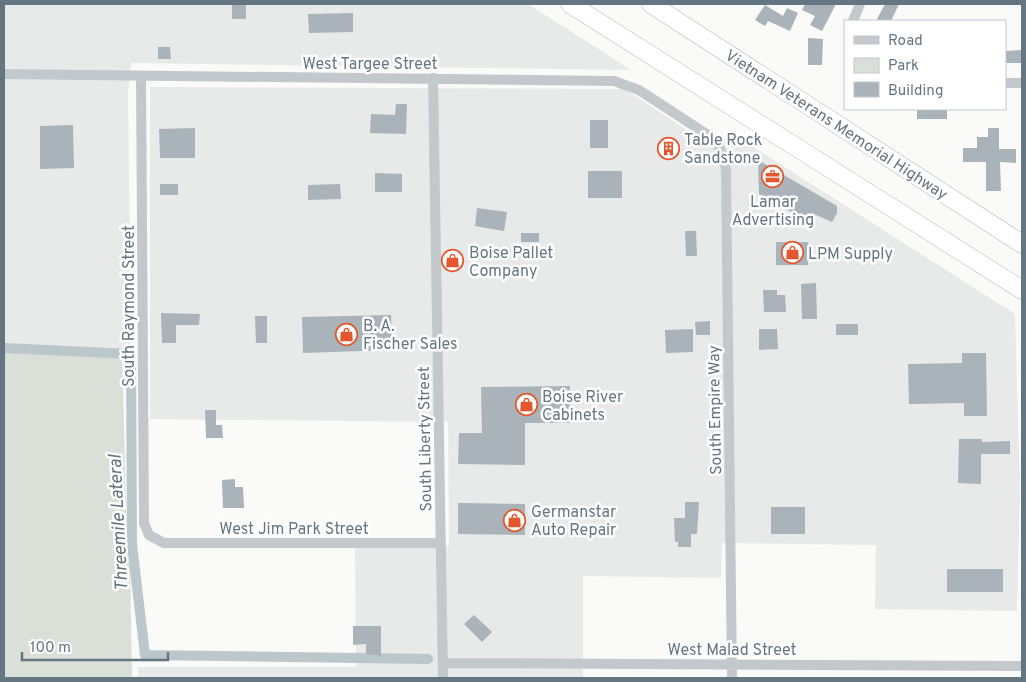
<svg xmlns="http://www.w3.org/2000/svg" width="1026" height="682" font-family="Overpass,sans-serif">
<rect width="100%" height="100%" fill="#fafaf8"/>
<!-- built -->
<path fill="#e8e9e9" d="M4,4H528L631,70L131,63L128,94L131,348H4Z
M150,87L625,89L712,147L733,134L1015,314L1020,487L1017,611L875,609L876,545L722,543L721,578L583,576V678H138V667H356L355,548L449,546L448,422L150,419Z"/>
<!-- green -->
<path fill="#dadfd7" d="M4,348H122L127,548L130,562L132,678H4Z
M1022,677V678H745Z"/>
<g fill="none" stroke-linecap="round" stroke-linejoin="round">
<!-- canal -->
<path stroke="#bbc7cb" stroke-width="10" d="M4,348L131,354L132,544L145,655L428,659"/>
</g>
<!-- building -->
<path fill="#aab3b9" d="M232,4H246V19H232Z
M805,4H836L822,31L810,25L815,16L802,10Z
M885,4H899L891,21H876Z
M765,5L783,16L787,8L798,13L790,31L768,21L765,26L755,20Z
M353,13V32L309,33L308,14Z
M808,38L823,39L822,65H808Z
M158,47H170L171,59H158Z
M1022,50V63H1005V51Z
M396,104H407L406,134L370,133L371,114L395,115Z
M917,109H947V119H917Z
M590,120H608V148H590Z
M73,125L74,168L40,169V126Z
M195,128V158H160L159,129Z
M988,128H999V149H1016V163L1000,162L1001,191H986V162H963V148H977V137H988Z
M661,140H675L676,155H661Z
M758,160L837,206V213L832,222L816,215L811,223L759,194Z
M588,171H622V198H588Z
M375,173L402,174V192H375Z
M160,184H178V195H160Z
M340,184L341,199L308,200V185Z
M477,208L507,212L504,231L475,226Z
M685,231H696L697,256H686Z
M521,233H539V242H521Z
M776,242H808V265H776Z
M816,283L817,319H802L801,284Z
M763,290H777V295H785L786,312H764Z
M161,313L200,314L199,325H176V343H162Z
M391,315L392,350L303,353L302,317Z
M255,316H267V343H256Z
M710,321V335H696L695,322Z
M836,324H858V335H836Z
M693,329V352L666,353L665,330Z
M759,329H777L778,349L759,350Z
M962,353H986L987,416H964V403L909,404L908,364L962,363Z
M570,386V423H525V465L458,464L459,433H482L481,387Z
M205,410H216V425H222L223,438H206Z
M959,439H982V442L1010,441V454H981V484L958,483Z
M235,479V487H243L244,508H223L222,480Z
M685,502H699L697,534H691V547H678V542H675L674,518H685Z
M458,503L525,504V535L458,534Z
M771,507H805V534H771Z
M947,569H1003V592H947Z
M474,615L492,632L482,642L464,624Z
M353,626H381V656L366,654V644L353,645Z"/>
<g fill="none" stroke-linecap="round" stroke-linejoin="round">
<defs>
<path id="motorway" d="M570,4L1022,290
M651,4L1022,244"/>
</defs>
<!-- motorway casing -->
<use href="#motorway" stroke="#b4b9bd" stroke-width="19"/>
<!-- minor -->
<path stroke="#c3c8cc" stroke-width="10" d="M853,21L860,4
M4,74L614,81L639,90L711,137C721,147 724,156 726,171L732,678
M141,76L144,523L149,535L164,543H441
M433,78L443,678
M1005,83H1022
M443,663L1022,666"/>
<!-- motorway -->
<use href="#motorway" stroke="#fff" stroke-width="18"/>
</g>
<!-- icons -->
<defs>
<symbol id="building-ring" viewBox="-11 -11 22 22"><circle r="9.5" fill="#fff" stroke="#e4572e" stroke-width="1.5"/><path d="M-4-6H4V6H1V3H-1V6H-4ZM-2.5-4.3h1.7v1.8h-1.7ZM.8-4.3h1.7v1.8H.8ZM-2.5-1h1.7V.8h-1.7ZM.8-1h1.7V.8H.8Z" fill="#e4572e"/></symbol>
<symbol id="office-ring" viewBox="-11 -11 22 22"><circle r="9.5" fill="#fff" stroke="#e4572e" stroke-width="1.5"/><path d="M-6-3h4V-5.5h4V-3h4V5H-6ZM-1-4.5V-3h2v-1.5ZM-6 0V1H6V0Z" fill="#e4572e"/></symbol>
<symbol id="shop-ring" viewBox="-11 -11 22 22"><circle r="9.5" fill="#fff" stroke="#e4572e" stroke-width="1.5"/><path d="M-5-2.5h2.3a2.7 3.5 0 0 1 5.4 0H5L5.5 6h-11ZM-1.5-2.5h3a1.5 2.3 0 0 0-3 0Z" fill="#e4572e"/></symbol>
</defs>
<g fill-rule="evenodd">
<use href="#building-ring" x="656" y="136" width="25" height="25"/>
<use href="#office-ring" x="760" y="164" width="25" height="25"/>
<use href="#shop-ring" x="780" y="240" width="25" height="25"/>
<use href="#shop-ring" x="440" y="248" width="25" height="25"/>
<use href="#shop-ring" x="334" y="322" width="25" height="25"/>
<use href="#shop-ring" x="514" y="392" width="25" height="25"/>
<use href="#shop-ring" x="502" y="508" width="25" height="25"/>
</g>
<g text-anchor="middle" stroke-width="5" stroke-linejoin="round" paint-order="stroke">
<!-- street labels -->
<g font-size="16" fill="#657683" stroke="#fff">
<text x="370" y="69">West Targee Street</text>
<text transform="translate(837 124) rotate(33)" y="6">Vietnam Veterans Memorial Highway</text>
<text transform="translate(128 306) rotate(-90)" y="6">South Raymond Street</text>
<text transform="translate(714 410) rotate(-91)" y="6">South Empire Way</text>
<text transform="translate(424 439) rotate(-91)" y="6">South Liberty Street</text>
<text x="294" y="534">West Jim Park Street</text>
<text x="732" y="655">West Malad Street</text>
</g>
<!-- poi labels -->
<g font-size="16" fill="#657683" stroke="#fff" text-anchor="start">
<text x="684" y="145">Table Rock<tspan x="684" dy="18">Sandstone</tspan></text>
<text x="773" y="207" text-anchor="middle">Lamar<tspan x="773" dy="18">Advertising</tspan></text>
<text x="469" y="258">Boise Pallet<tspan x="469" dy="18">Company</tspan></text>
<text x="808" y="259">LPM Supply</text>
<text x="363" y="331">B. A.<tspan x="363" dy="18">Fischer Sales</tspan></text>
<text x="542" y="402">Boise River<tspan x="542" dy="18">Cabinets</tspan></text>
<text x="531" y="517">Germanstar<tspan x="531" dy="18">Auto Repair</tspan></text>
</g>
<!-- water labels -->
<g font-size="18" font-style="italic" fill="#60757c" stroke="#fff">
<text transform="translate(118 523) rotate(-93)" y="6">Threemile Lateral</text>
</g>
</g>
<!-- border -->
<rect width="1026" height="682" fill="none" stroke="#657683" stroke-width="10"/>
<!-- legend -->
<rect x="844" y="20" width="162" height="90" fill="#ffffff" stroke="#c1c8cd"/>
<rect x="854" y="36" width="25" height="8" fill="#c3c8cc" stroke="#c1c8cd"/>
<text x="888" y="45" font-size="15" fill="#657683">Road</text>
<rect x="854" y="58" width="25" height="15" fill="#dadfd7" stroke="#c1c8cd"/>
<text x="888" y="70" font-size="15" fill="#657683">Park</text>
<rect x="854" y="82" width="25" height="15" fill="#aab3b9" stroke="#c1c8cd"/>
<text x="888" y="95" font-size="15" fill="#657683">Building</text>
<!-- scale -->
<path d="M22 652v8h146v-8" fill="none" stroke="#657683" stroke-width="2.5"/>
<text x="30" y="652" font-size="15" fill="#657683" stroke="#ffffff" stroke-width="4" paint-order="stroke">100 m</text>
</svg>
